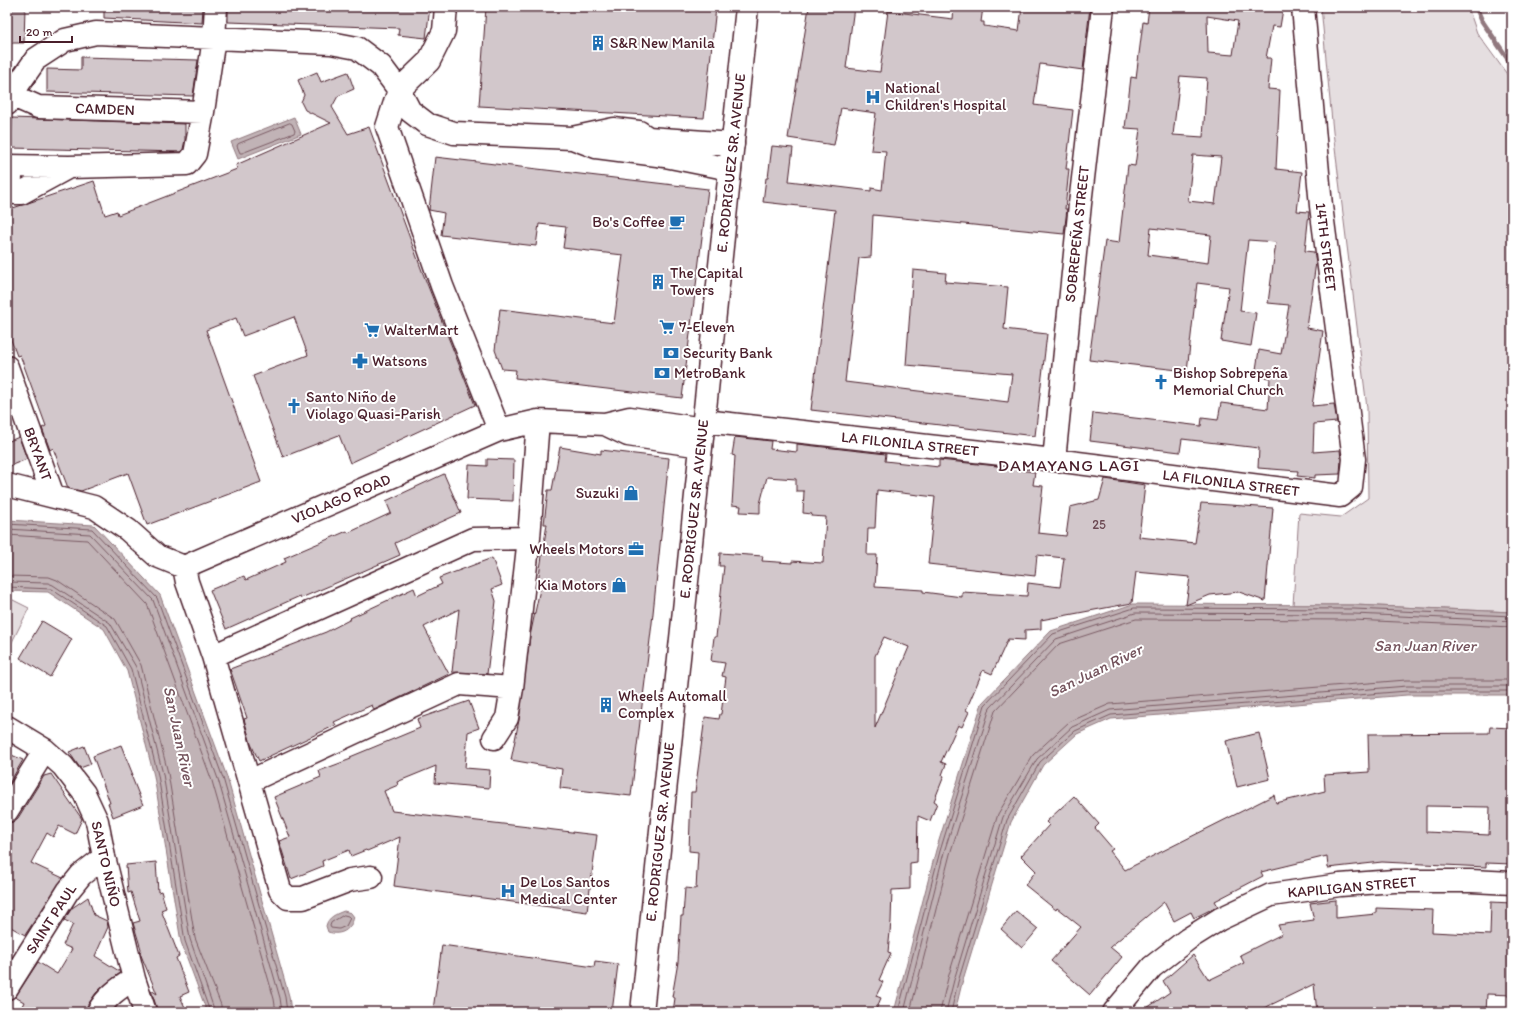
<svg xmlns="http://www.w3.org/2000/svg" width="1519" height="1019" font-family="Itim,sans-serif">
<rect width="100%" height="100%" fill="#fff"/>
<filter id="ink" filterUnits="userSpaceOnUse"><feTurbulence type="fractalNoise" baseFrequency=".025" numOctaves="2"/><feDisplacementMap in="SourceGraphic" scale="8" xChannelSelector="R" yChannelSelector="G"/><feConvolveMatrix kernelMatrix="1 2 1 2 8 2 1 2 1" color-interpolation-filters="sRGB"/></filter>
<g filter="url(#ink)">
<!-- green -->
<path fill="#e5dee0" stroke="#987e86" d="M1321,7H1468L1477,33L1512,81V612L1354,605H1293L1299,513L1341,517L1368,498L1367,408L1333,132Z
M7,597L29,608L9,648L7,647Z"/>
<!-- water -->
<path fill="#c1b3b6" stroke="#91787e" d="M294,117L301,134L238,159L231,142Z
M7,520L94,525L160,595L227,777L289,996L291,1012H207L181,942L154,776L127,671L104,629L48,592L7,591Z
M1133,604L1354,605L1512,612V695H1407L1111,719L1077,734L1043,765L1011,822L962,983L955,1012H894L936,850L982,703L1051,631Z
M344,911L351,913L354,917C351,930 341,936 328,932L326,926C328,917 336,914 344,911Z"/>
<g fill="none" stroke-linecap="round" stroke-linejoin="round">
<!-- shore -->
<path stroke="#7a5a63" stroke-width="1" d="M290,123L292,124L295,131L294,133L242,153H240L237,146L238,144Z
M7,524L92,529L157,598L223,778L285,997L287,1012
M7,529L90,534L153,600L218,779L280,998L282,1012
M7,535L87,540L147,604L212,781L274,999L276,1012
M7,576L49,577L57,580L115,619L141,665L168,773L195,938L221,1005V1012
M7,582L48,583L53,585L110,623L136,667L163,774L190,939L215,1012
M7,587L51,589L107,626L131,669L158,775L185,941L210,1012
M344,915L348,916L350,918L346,926L339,929L331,928L330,926L331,923Z
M898,1012L940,851L985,705L1053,634L1134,608L1354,609L1512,616
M904,1012L944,852L990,708L1056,639L1135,613L1354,614L1512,621
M910,1012L950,854L995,711L1059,644L1136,619L1353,620L1512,627
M940,1012L948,978L998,814L1033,755L1069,722L1110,704L1406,680H1512
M946,1012L954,980L1003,817L1037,759L1072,727L1110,710L1407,686H1512
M951,1012L958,982L1007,820L1040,762L1075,731L1111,715L1407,691H1512"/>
<!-- stream -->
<path stroke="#91787e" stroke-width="5" d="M1476,7L1482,21L1512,65"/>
</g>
<!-- building -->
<path fill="#d2c7cb" stroke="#4a1f2b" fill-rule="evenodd" d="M7,7H25L24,43H7Z
M104,7H203L202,23L104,18Z
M228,7H430L426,38L398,35L399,28L228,22Z
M486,7H716L704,118L479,106Z
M809,7H854L846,68L880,72L888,11L953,19L954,7H983L981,22H984V26L1019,31L1022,7H1090L1083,70L1040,64L1034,105L1073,110L1066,169H1069L1065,209H1067L1064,234L873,215L871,257L859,258L845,382L1008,402L1012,374L906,365L913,270L946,273L945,282L1008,287L1004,329L1047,334L1035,436L811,410L835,210L763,202L766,178H768L772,146L793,148L789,181L871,191V188L882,190L886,151L871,150L876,113L841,108L834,145L788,138Z
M1149,7H1270L1283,9L1280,27L1272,26L1266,58H1271L1268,89L1280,90L1276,169L1302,172L1297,211L1309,212L1305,251L1314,252L1316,262L1307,328L1323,331L1312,406L1334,404L1337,422L1314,424L1313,452L1340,450L1341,459L1340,474L1315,475V478L1297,476L1298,471L1258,468L1259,448L1182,439L1180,452L1090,441L1093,413L1201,426L1202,418L1218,420L1221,403L1268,409L1270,378L1255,376L1259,350L1281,354L1289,305L1268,303L1276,242L1248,240L1240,311L1256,313L1251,346L1221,341L1229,287L1197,283L1187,371L1089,360L1105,241L1119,243L1128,165L1135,166L1140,129L1125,128L1131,77L1136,78L1143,22L1147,23ZM1207,16L1238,21L1233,55L1208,53ZM1180,76L1207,78L1203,137L1173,135ZM1193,155L1221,157L1215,204L1188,201ZM1151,228L1211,235L1208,263L1148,255Z
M81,57L198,60L193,96L47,92V69L81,70Z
M317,72L321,82L348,72L354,89L338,96L332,107L348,134L369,127L422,271L475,405L350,463L339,435L283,457L253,376L308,355L294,317L243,336L236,318L206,330L261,482L147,525L128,473L81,491L68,488L53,448L50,450L42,428L46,426L20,355L17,356L7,329V210L94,181L105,215L117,211L118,215L237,169L236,165L331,123L305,110L301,102L304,95L298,80Z
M12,118L185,124V140L183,149L181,152L11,148Z
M435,157L708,189L682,398L515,378L516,370L502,369L495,350L500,309L614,323L623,255L563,248L566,227L539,224L536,246L441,235L444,213L429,210Z
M19,437L27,459L7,467V442Z
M735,437L771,441L770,449L797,452V444L886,454L885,461L939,467V460L1017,468V470L1035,472L1033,485L1043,486L1038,533L1066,536L1070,507L1099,500L1105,479L1145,485L1139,537L1195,543L1201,503L1273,508L1265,601L1239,592L1210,595L1186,605L1190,577L1136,572L1132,603L1041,620V629L1025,630V640L1008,639L992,674L983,670L966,710L969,712L962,727L958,725L941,762L946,764L942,775L944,776L934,801L937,803L930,821L918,816L917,862L910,863V889L892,890L891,922L888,952L891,953L879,980L883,982L876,996L881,998L875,1012H673L675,998L672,997L678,962L681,916H683L685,888L696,889L698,852L689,851L691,792H695L705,717L719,719L720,714H721L726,677L722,676L725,663L711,661L714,637H716L724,566H719L720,553L763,556L762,561L792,563V561L823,563L826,517L811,516L812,514L803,513L804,491H796V479L767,477L760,504V513L740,512L741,506L732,505L735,456L732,455ZM877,490L935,497L928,564L1035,576L1037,555L1064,558L1060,587L1028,583L1027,596L962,592V597L923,592V590L875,587L877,555H867L868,528H875ZM884,637L909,647L875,728V656Z
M560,447L601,454V450L669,458L652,623L631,796L560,788L562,769L511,760L519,720L530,636L540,589L537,588L547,524H544L548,490H552Z
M487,459L514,460L513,501L467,499L469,465L487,466Z
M444,474L461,513L395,543L400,555L329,586L301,598L300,596L226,629L210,590L244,576L246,580L286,562L284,558L347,531L348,533L391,513L386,501Z
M492,558L502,585L492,589L496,601L487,674L452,672L459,609L424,627L449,674L374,710L372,705L334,722L336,725L259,761L251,744L244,719L247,718L230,669L326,632L351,619L350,618L414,588L417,596L442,584L439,578Z
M42,621L72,639L50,677L20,658Z
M469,701L479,728L468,732L465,768L490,770L489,788L435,783L436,766L397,782L398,785L384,791L392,811L597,835L587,912L394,886L400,837L367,851L366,850L351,856L349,850L322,861L323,866L291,879L279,841L290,837L274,797L321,777L319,771L351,759L350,757L420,728L417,719Z
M1490,727L1512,728V864L1486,863V867L1382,862L1328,868L1327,856L1261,872L1263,876L1215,901L1218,906L1194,918L1191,912L1174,921L1164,902L1110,947L1122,957L1090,995L1051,961L1081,927L1057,908L1056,910L1025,885L1036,871L1021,856L1049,825L1046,822L1074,796L1099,824L1095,828L1113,849L1110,851L1125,870L1274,795L1276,803L1325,791L1324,775L1369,772L1368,734L1489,733ZM1426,806L1490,807L1489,835L1426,832Z
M1259,733L1270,779L1237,787L1226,741Z
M121,745L133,775H131L143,805L113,817L108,803H110L105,789L93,756Z
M84,746L91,764L80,768L69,752Z
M7,753L23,760L7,787Z
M51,774L82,819L75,834L59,826L53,837L47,833L31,863L63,878L25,935L7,925V823L13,822L18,818L44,776Z
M156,862L158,892L161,891L166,908L161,910L179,956L176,958L189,992L180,996L187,1012H158L151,990L157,994L140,953L141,949L133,923L140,921L131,892L128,893L126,865Z
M88,897L94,915L107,921L108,927L95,956L119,971L120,973L106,984L96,993L87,1006L86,1012H19L24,1002L15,997L38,962L57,974L72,949L63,945L73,924L64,920L72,908Z
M1336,900V918L1376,914V908L1433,910L1432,932L1490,935L1491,902L1512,903V995L1487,994L1486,1012H1317L1314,984L1256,1012H1141L1170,992L1163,981L1193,955L1209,980L1244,963L1240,955L1282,934L1278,925L1314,920L1310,903Z
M1016,911L1038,929L1022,948L1001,929Z
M442,945L594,967L595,961L618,964L612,1012H446L433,1010Z"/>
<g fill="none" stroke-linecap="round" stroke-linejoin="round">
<defs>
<path id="minor" d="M446,7L444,31L429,61L399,90L387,127L442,286L499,430
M7,91L11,95L38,107L203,112
M7,104L11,95L36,59L65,40L96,33L331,43L357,48L381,66L399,90L410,111L427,124L454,133L572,138L614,129L639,132L648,138L733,144
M575,139L596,147L665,156L730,169
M7,166L69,167L187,164L195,154L203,112L214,38L216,7
M12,167L10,187L14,193H21L67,168
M7,367L53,496
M704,421L1054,460L1340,496L1351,487L1354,459L1321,206L1303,7
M605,424L628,435L701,446
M1054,460L1080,204L1103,7
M7,485L94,507L128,530L157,556L184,567L499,430L538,421L605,424L630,418L703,429
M184,567L187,582L213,656L280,890L288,898H303L350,880L371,877
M213,656L473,539L529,538
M7,727L45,750L63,766L84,793L97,821L104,857L134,979L145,1012
M494,738L507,718L512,688L529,538L538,421
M250,781L459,684L512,688
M7,811L45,750
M7,988L68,891L81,875L104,857
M98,1012C106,997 119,988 134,979
M1114,1012L1152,967L1188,939L1220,919L1271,895L1340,885L1394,881H1471L1512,883"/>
<path id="major" d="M642,1012L747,7"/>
</defs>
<!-- minor casing -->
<use href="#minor" stroke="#4a1f2b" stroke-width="25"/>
<!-- major casing -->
<use href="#major" stroke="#4a1f2b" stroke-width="25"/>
<!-- minor -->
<use href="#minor" stroke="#fff" stroke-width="22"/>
<!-- major -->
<use href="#major" stroke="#fff" stroke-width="22"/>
</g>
</g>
<!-- icons -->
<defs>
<symbol id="building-bare" viewBox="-9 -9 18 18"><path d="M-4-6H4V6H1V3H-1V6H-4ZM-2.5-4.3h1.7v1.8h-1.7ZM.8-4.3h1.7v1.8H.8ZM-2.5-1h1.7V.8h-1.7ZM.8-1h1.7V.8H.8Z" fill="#1f6fb2" stroke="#fff" stroke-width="2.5" paint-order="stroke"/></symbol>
<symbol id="hospital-bare" viewBox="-9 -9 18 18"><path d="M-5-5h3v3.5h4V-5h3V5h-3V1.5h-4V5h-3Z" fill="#1f6fb2" stroke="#fff" stroke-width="2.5" paint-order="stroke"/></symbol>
<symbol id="cafe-bare" viewBox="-9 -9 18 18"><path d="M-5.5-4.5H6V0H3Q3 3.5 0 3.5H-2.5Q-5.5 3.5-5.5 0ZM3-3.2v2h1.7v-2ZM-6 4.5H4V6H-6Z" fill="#1f6fb2" stroke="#fff" stroke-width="2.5" paint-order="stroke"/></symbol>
<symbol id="supermarket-bare" viewBox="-9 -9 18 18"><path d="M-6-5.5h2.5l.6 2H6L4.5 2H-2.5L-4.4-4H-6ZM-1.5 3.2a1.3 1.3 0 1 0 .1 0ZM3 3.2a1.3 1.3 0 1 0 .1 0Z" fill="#1f6fb2" stroke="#fff" stroke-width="2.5" paint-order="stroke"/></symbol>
<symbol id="bank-bare" viewBox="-9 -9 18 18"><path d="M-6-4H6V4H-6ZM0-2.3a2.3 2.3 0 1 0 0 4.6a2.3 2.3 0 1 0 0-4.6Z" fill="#1f6fb2" stroke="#fff" stroke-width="2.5" paint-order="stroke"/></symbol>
<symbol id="pharmacy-bare" viewBox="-9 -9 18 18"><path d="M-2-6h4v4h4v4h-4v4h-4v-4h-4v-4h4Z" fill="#1f6fb2" stroke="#fff" stroke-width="2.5" paint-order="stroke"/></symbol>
<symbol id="church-bare" viewBox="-9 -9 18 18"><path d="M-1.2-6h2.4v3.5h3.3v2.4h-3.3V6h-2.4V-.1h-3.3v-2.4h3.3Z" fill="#1f6fb2" stroke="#fff" stroke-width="2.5" paint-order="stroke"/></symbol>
<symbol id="shop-bare" viewBox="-9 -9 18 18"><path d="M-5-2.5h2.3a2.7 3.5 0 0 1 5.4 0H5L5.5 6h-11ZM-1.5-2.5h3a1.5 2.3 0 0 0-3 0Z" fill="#1f6fb2" stroke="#fff" stroke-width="2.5" paint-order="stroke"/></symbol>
<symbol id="office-bare" viewBox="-9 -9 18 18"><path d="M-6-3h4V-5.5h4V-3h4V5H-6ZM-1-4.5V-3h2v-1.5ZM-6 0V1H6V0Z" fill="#1f6fb2" stroke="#fff" stroke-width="2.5" paint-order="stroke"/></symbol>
</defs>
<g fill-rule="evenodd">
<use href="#building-bare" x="587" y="32" width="22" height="22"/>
<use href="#hospital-bare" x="862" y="86" width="22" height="22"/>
<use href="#cafe-bare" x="666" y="211" width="22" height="22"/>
<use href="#building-bare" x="647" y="271" width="22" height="22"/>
<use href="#supermarket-bare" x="656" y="316" width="22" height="22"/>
<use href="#supermarket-bare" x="361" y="319" width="22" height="22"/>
<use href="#bank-bare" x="660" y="342" width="22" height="22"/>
<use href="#pharmacy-bare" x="349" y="350" width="22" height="22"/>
<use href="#bank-bare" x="651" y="362" width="22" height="22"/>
<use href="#church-bare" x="1150" y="371" width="22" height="22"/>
<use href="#church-bare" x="283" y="395" width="22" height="22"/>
<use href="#shop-bare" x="620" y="482" width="22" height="22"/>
<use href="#office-bare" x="625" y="538" width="22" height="22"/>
<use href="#shop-bare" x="608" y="574" width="22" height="22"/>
<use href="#building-bare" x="595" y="694" width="22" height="22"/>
<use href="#hospital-bare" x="497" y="880" width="22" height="22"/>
</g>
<g text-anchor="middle" stroke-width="4" stroke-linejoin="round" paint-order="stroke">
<!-- number labels -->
<g font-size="13" fill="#6c4953">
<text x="1099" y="529">25</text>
</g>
<!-- poi labels -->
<g font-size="15" fill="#4a1f2b" stroke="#fff" text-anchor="start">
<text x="610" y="48">S&amp;R New Manila</text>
<text x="885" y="93">National<tspan x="885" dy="17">Children's Hospital</tspan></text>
<text x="665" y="227" text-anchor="end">Bo's Coffee</text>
<text x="670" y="278">The Capital<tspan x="670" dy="17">Towers</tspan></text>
<text x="679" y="332">7-Eleven</text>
<text x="384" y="335">WalterMart</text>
<text x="683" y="358">Security Bank</text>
<text x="372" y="366">Watsons</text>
<text x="674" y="378">MetroBank</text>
<text x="1173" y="378">Bishop Sobrepeña<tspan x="1173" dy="17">Memorial Church</tspan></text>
<text x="306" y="402">Santo Niño de<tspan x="306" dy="17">Violago Quasi-Parish</tspan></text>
<text x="619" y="498" text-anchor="end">Suzuki</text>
<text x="624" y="554" text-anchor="end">Wheels Motors</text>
<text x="607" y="590" text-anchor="end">Kia Motors</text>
<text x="618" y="701">Wheels Automall<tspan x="618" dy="17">Complex</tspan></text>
<text x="520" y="887">De Los Santos<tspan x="520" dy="17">Medical Center</tspan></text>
</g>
<!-- street labels -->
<g font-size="15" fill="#4a1f2b" stroke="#fff">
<text transform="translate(105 109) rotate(2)" y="5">CAMDEN</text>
<text transform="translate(731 163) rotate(-84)" y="5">E. RODRIGUEZ SR. AVENUE</text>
<text transform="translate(1077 234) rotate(-84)" y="5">SOBREPEÑA STREET</text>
<text transform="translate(1326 247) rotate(83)" y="5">14TH STREET</text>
<text transform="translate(910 444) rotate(6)" y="5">LA FILONILA STREET</text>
<text transform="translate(38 454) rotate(70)" y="5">BRYANT</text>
<text transform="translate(1231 483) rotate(7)" y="5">LA FILONILA STREET</text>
<text transform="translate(341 499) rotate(-23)" y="5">VIOLAGO ROAD</text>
<text transform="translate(694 509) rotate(-84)" y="5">E. RODRIGUEZ SR. AVENUE</text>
<text transform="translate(660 832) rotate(-84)" y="5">E. RODRIGUEZ SR. AVENUE</text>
<text transform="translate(106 864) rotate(77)" y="5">SANTO NIÑO</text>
<text transform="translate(1352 887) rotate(-5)" y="5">KAPILIGAN STREET</text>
<text transform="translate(51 919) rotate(-57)" y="5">SAINT PAUL</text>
</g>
<!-- water labels -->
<g font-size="16" font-style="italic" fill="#74535c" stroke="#fff">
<text x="1425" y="651">San Juan River</text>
<text transform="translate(1095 670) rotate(-26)" y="6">San Juan River</text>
<text transform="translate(180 736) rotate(78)" y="6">San Juan River</text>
</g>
<!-- quarter labels -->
<g font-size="17" letter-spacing="1" fill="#4a1f2b" stroke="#fff">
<text x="1069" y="471">DAMAYANG LAGI</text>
</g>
</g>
<!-- margin -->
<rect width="1519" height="1019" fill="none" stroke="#fff" stroke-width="24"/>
<rect x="12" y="12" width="1495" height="995" fill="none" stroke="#4a1f2b" stroke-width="1.5" filter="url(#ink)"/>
<!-- scale -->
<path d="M20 36v6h52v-6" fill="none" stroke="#4a1f2b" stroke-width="2"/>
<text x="26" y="36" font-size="12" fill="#4a1f2b" stroke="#ffffff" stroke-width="3" paint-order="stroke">20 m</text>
</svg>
